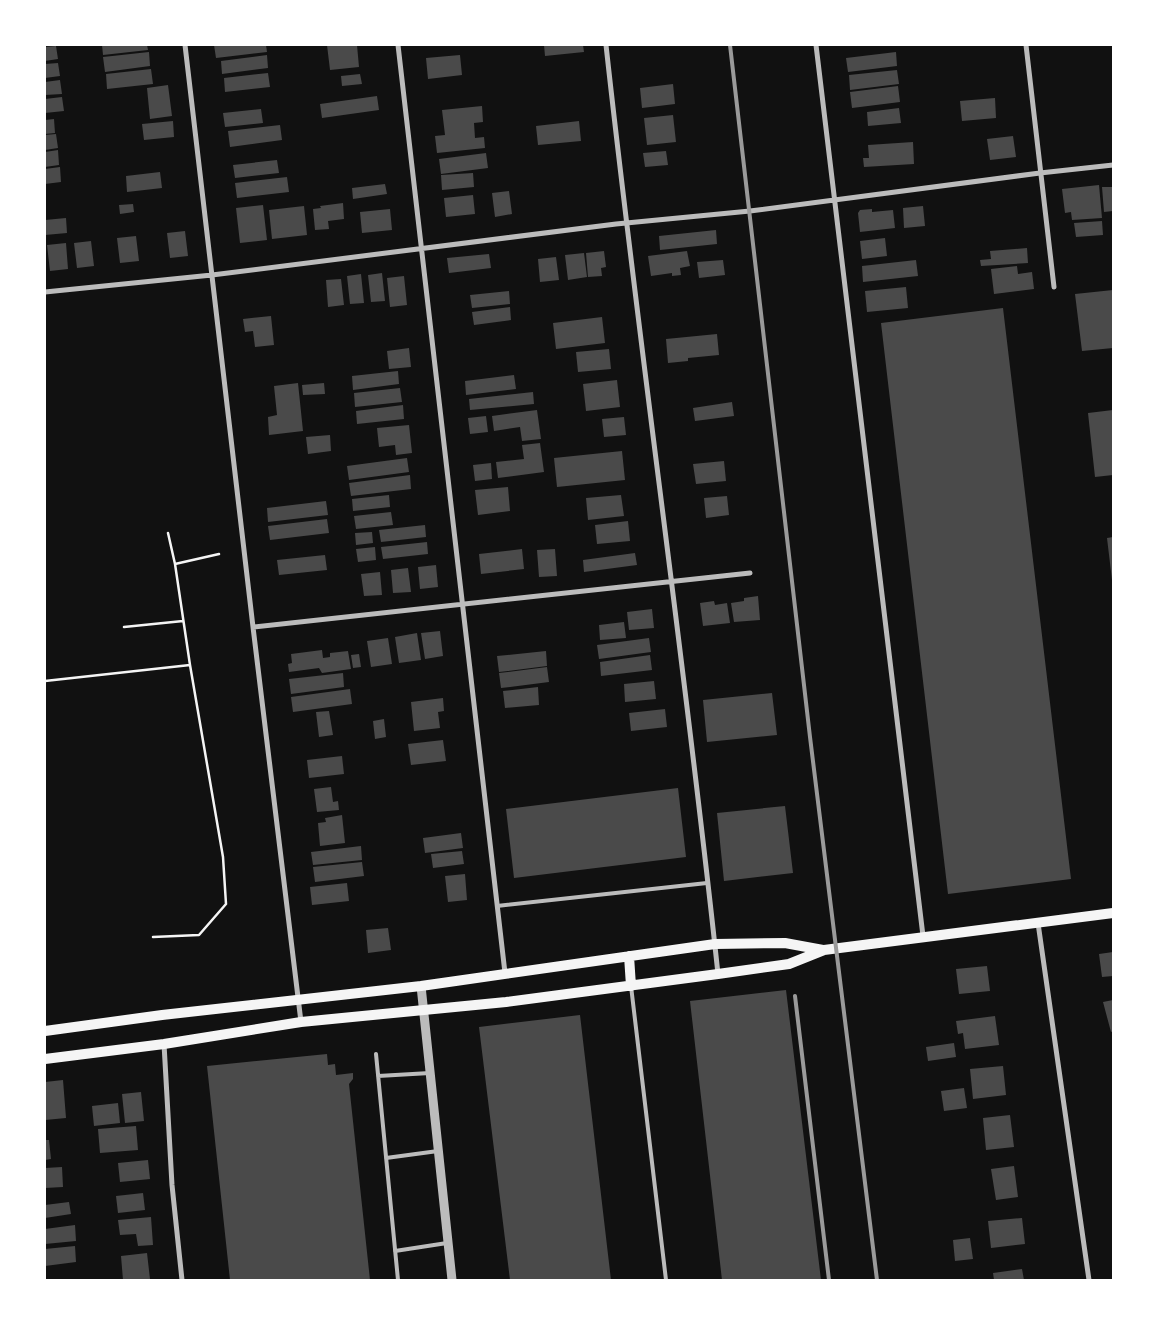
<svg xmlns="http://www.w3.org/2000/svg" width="1158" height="1325" font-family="'Varela Round',sans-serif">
<rect width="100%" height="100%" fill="#111"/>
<!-- building -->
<path fill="#4a4a4a" d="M102,45H147L148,50L103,55Z
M214,45H266L267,52L216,58Z
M327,45H357L359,67L330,70Z
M544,45H583L584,52L545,56Z
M56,46L58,59L45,61V47Z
M149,52L150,66L105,72L103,57Z
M896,52L897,66L848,72L846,58Z
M267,55L268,68L222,74L221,61Z
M460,55L462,75L428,79L426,58Z
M58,63L60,76L45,78V64Z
M151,69L153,84L107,89L106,74Z
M897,70L899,84L850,90L849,75Z
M268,73L270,87L225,92L224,78Z
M360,74L362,84L342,86L341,76Z
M60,80L62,94L45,95V82Z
M673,84L675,104L642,108L640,88Z
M168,85L172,116L150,119L147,88Z
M898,86L900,102L852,108L850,92Z
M377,96L379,110L322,118L320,104Z
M62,97L64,111L45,113V99Z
M995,98L996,118L962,121L960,101Z
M482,106L483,122L474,123L475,138L484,137L485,148L437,153L435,136L445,135L442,110Z
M899,108L901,123L868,126L867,112Z
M261,109L263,123L225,127L223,113Z
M673,115L676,142L647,145L644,118Z
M54,119L55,133L45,134V120Z
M173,121L174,137L144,140L142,124Z
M579,121L581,141L538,145L536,126Z
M280,125L282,140L230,147L228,131Z
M56,134L58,148L45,150V135Z
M1013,136L1016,157L990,160L987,139Z
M913,142L914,164L864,167L863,158H869L868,145Z
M58,150L59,165L45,167V152Z
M666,151L668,165L645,167L643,153Z
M486,153L488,168L441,174L439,159Z
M277,160L279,173L235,178L233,165Z
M60,167L61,182L45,184V169Z
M160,172L162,188L127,192L126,176Z
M473,173L474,187L442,190L441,175Z
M287,177L289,192L237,198L235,183Z
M385,184L387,194L353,199L352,188Z
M1099,185L1102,218L1072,220L1071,212L1065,213L1062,189Z
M1102,187H1113V211L1104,212Z
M509,191L512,214L495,217L492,193Z
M473,195L475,214L446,217L444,198Z
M343,203L344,219L328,221L329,229L315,230L313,209L321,208L320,206Z
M133,204L134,212L120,214L119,205Z
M263,205L267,240L240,243L236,208Z
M304,206L307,235L272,239L269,210Z
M923,206L925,226L904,228L903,208Z
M390,209L392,230L362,233L360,212Z
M872,209V212L893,210L895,228L860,232L858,213L860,210Z
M66,218L67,233L45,235V220Z
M1102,221L1103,235L1076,237L1074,223Z
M716,230L717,244L660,250L659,236Z
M185,231L188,256L170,258L167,233Z
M136,236L139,261L120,263L117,238Z
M885,238L887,256L862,259L860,241Z
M91,241L94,266L77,268L74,243Z
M66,243L68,269L50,271L47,245Z
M1027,248L1028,263L981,266L980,260L991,259L990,251Z
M604,251L606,267L601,268L602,276L588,277L586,253Z
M687,251L690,266L680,268L681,275L672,276V273L651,276L648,256Z
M584,253L587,277L568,280L565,255Z
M489,254L491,268L449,273L447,258Z
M556,257L559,280L540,282L538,259Z
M723,260L725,275L699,278L697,262Z
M916,260L918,276L863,282L862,266Z
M1017,266L1018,274L1032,272L1034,289L994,294L991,269Z
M382,273L385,301L371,302L368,275Z
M361,274L364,303L350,304L347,276Z
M404,276L407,305L390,307L387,278Z
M341,279L344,305L328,307L326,280Z
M906,287L908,308L867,312L865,291Z
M1113,290V348L1082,351L1075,294Z
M509,291L510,304L472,308L470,295Z
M510,307L511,320L474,325L472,312Z
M1003,308L1071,879L948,894L881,323Z
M271,316L274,345L255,347L253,331L245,332L243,319Z
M602,317L605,343L556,349L553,323Z
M717,334L719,355L688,358V361L668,363L666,339Z
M409,348L411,367L389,369L387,351Z
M609,349L611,369L578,372L576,352Z
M398,371L399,384L353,390L352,376Z
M514,375L516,389L466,395L465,381Z
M617,380L620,407L586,411L583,384Z
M298,383L303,431L269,435L268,417L277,415L274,386Z
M324,383L325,394L303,395L302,385Z
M400,388L402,402L355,407L354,393Z
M533,392L534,404L470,410L469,399Z
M732,402L734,416L695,421L693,408Z
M403,405L404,419L357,424L356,411Z
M537,410L541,439L522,441L520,427L494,431L492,416Z
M1113,410V475L1095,477L1088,413Z
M486,416L488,432L470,434L468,418Z
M624,417L626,435L604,437L602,419Z
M409,425L412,453L396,455L395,445L379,447L377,428Z
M330,435L331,451L308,454L306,437Z
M540,443L544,472L498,478L496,462L524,459L522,445Z
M622,451L625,480L557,487L554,458Z
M407,458L409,472L349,480L347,466Z
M724,461L726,481L696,484L693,464Z
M491,463L492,479L475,481L473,465Z
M410,475L411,489L351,496L349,483Z
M508,487L510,511L478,515L475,490Z
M389,495L390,507L353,511L352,499Z
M621,495L624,516L588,520L586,498Z
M727,496L729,515L706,518L704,498Z
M326,501L328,515L268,522L267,508Z
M391,512L393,525L356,529L354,516Z
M327,519L329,533L270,540L268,526Z
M628,521L630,541L597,544L595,525Z
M425,525L426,537L381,542L379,530Z
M372,532L373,543L356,545L355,533Z
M1113,537V580H1112L1107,538Z
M427,542L428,554L383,559L381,547Z
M375,547L376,560L358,562L356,549Z
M522,549L524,569L481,574L479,554Z
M555,549L557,576L539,577L537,550Z
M635,553L637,565L584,572L583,560Z
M325,555L327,570L279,575L277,560Z
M436,565L438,587L420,589L418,567Z
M408,568L411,592L393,593L391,570Z
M380,572L382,595L364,596L361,574Z
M758,596L760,620L734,622L731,603L744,601V598Z
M714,601L715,605L727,603L730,623L703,626L700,603Z
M652,609L654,628L629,630L627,612Z
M624,622L626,638L600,640L599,625Z
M440,631L443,656L425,659L421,633Z
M417,633L421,660L399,663L395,637Z
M388,638L392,664L371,667L367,641Z
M649,638L651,652L599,659L597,645Z
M322,650L323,658L330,657V653L348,651L351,669L322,673L319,668L289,672L288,664L292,663L291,654Z
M546,651L547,666L499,672L497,656Z
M359,654L361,667L353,668L351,655Z
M650,655L652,670L601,676L600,662Z
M547,667L549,682L501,688L499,673Z
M343,673L344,687L291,694L289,679Z
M654,681L656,699L625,702L624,684Z
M538,687L539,705L505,708L503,691Z
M350,689L352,704L293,712L291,697Z
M772,693L777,735L707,742L703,700Z
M443,698L444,711L438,712L440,728L414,731L411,702Z
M665,709L667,727L631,731L629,713Z
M329,711L333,735L319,737L316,712Z
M384,719L386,737L375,739L373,721Z
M443,740L446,761L411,765L408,744Z
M342,756L344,774L309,778L307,760Z
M331,787L333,802L338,801L339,810L317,812L314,789Z
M678,788L686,857L514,878L506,809Z
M785,806L793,873L724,881L717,813Z
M342,815L345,843L320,846L318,823L326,822L325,818Z
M461,833L463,848L425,853L423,838Z
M361,846L362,860L313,865L311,852Z
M462,851L464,864L433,868L431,854Z
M362,862L364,876L315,882L313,867Z
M465,874L467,900L448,902L445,876Z
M347,883L349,901L312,905L310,887Z
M388,928L391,950L368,953L366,930Z
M1113,952V976L1102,977L1099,954Z
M987,966L990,991L959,994L956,969Z
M786,990L821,1280H722L690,1001Z
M1113,1000V1031L1111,1032L1103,1002Z
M580,1015L611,1280H510L479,1027Z
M995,1016L999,1045L965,1049L963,1033L958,1034L956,1021Z
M954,1043L956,1057L928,1061L926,1047Z
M327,1054L328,1065L335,1064L336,1075L353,1073V1079L349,1084L370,1280H230L207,1066Z
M1003,1066L1006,1095L973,1099L970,1069Z
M63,1080L66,1118L45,1120V1082Z
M964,1088L967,1108L944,1111L941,1091Z
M141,1092L144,1121L125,1123L122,1094Z
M118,1103L120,1123L94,1126L92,1106Z
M1010,1115L1014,1147L986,1150L983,1118Z
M136,1126L138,1150L100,1153L98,1129Z
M45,1140H49L51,1159L45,1160Z
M148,1160L150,1179L120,1182L118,1163Z
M1014,1166L1018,1197L996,1200L991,1169Z
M62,1167L63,1187L45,1188V1168Z
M143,1193L145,1210L118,1213L116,1196Z
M69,1202L71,1214L45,1218V1205Z
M151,1217L153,1245L138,1246L136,1234L120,1235L118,1220Z
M1022,1218L1025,1244L991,1248L988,1221Z
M75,1225L76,1241L45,1244V1229Z
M970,1238L973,1259L955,1261L953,1240Z
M75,1246L76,1262L45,1266V1249Z
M147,1253L150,1279L123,1280L121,1256Z
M1022,1269L1024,1280H994L993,1273Z"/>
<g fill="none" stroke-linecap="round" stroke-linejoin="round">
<!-- path -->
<path stroke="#f5f5f5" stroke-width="2.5" d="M175,564L219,554
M124,627L183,621
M45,681L190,665
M153,937L199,935L226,904L223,857L190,665L175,564L168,533"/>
<!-- service -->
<path stroke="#bcbcbc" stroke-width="4" d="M497,906L707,883
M631,986L666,1280
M376,1054L398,1280
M378,1076L430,1073
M386,1158L438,1151
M395,1251L447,1243"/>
<!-- minor -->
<path stroke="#bcbcbc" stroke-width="5" d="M185,45L253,627L301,1022
M398,45L505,973
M606,45C640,355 685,664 718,974
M816,45L923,936
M1026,45L1054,287
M45,292L212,275L616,224L750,211L1040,173L1113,165
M253,627L750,573
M1038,923L1089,1280
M164,1044L172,1185L182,1280"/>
<!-- tertiary -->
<path stroke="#bcbcbc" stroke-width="9" d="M421,986L452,1280"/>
<!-- secondary -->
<path stroke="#f5f5f5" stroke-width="10" d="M629,956L631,986
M45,1031L162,1015L421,986L715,944L785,943L823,950
M45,1059L164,1044L301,1022L506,1002L718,974L789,964L824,950L1113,913"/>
<!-- rail -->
<path stroke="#9a9a9a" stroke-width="4" d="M730,45L810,737L877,1280
M795,996L829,1280"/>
</g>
<!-- border -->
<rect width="1158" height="1325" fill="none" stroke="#ffffff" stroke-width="92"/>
</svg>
